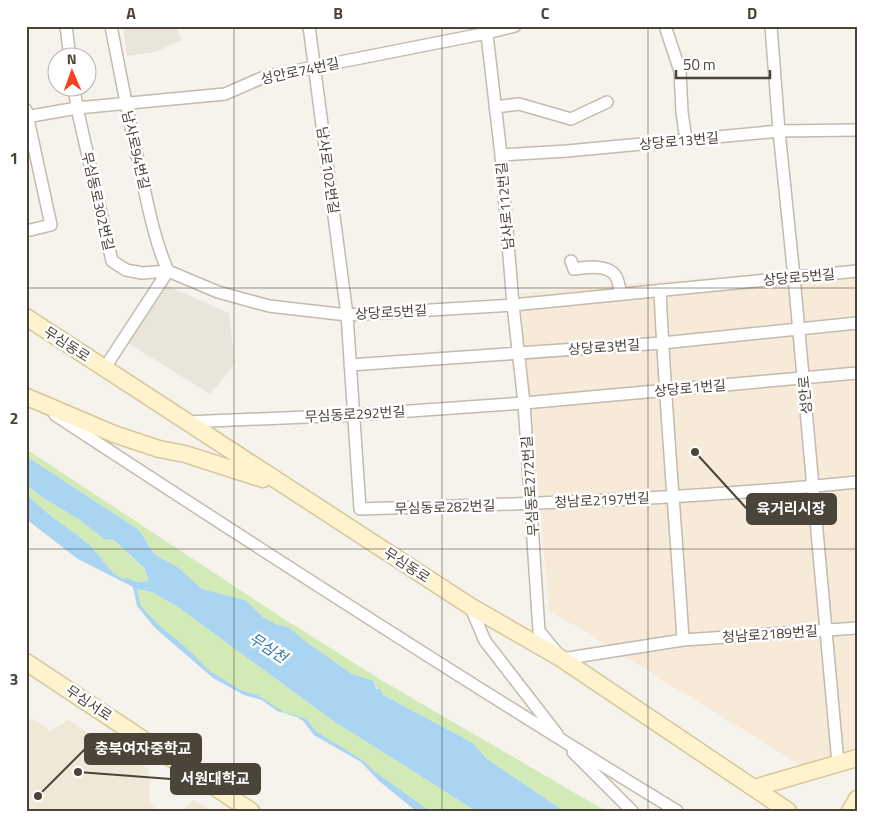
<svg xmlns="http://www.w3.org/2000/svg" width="883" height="837" font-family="'Titillium Web','Noto Sans KR',sans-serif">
<rect width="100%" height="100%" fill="#f6f3ec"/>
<!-- residential -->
<path fill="#eae5da" d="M123,26H176L182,40L155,52L127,56Z
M165,285L229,313L235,364L210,394L128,343Z"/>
<!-- commercial -->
<path fill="#f7ead8" d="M857,266V751L802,766L572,624L549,611L520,293Z"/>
<!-- education -->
<path fill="#efe8d6" d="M26,719H34L50,731L69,720L103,744L149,769L150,803L157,811H26Z
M194,800L211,811H182Z"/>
<!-- green -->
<path fill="#d2eab5" d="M26,449L284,619L386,683L606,811H564L487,759L473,743L383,695L377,689L374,681L352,674L309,644L288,627L278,625L263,617L245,600L202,589L179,568L154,554L139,530L26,456Z
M26,485L45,499L80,520L104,539L114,540L144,569L149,581L136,582L127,578L123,579L113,573L90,545L46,512L26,494Z
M137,589L152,592L178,607L332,720L476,811H430L374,771L364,761L317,732L306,719L296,715L285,713L258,695L240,690L207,669L190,651L159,625L141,606Z"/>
<!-- water -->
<path fill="#a9d4f2" d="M26,456L139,530L154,554L179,568L202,589L245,600L263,617L278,625L288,627L309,644L352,674L374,681L376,689H381L383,695L473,743L487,759L564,811H476L332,720L178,607L152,592L137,589L141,606L159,625L190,651L207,669L240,690L258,695L285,713L296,715L306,719L317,732L364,761L374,771L430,811H416L379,781L361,762L314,735L303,721L297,717L277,711L262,700L244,695L213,678L155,628L137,606L133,587L78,559L26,519V494L46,512L90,545L113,573L123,579L127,578L136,582L149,581L144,568L114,540L104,539L80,520L45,499L26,485Z"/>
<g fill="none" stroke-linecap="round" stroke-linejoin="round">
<defs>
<path id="street" d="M66,26L70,58
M111,26C121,78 131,128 142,179C149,210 155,242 168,271
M309,26L347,315L360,509
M486,26L501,155L513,305L524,403L539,631L562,659L683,640L857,628
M665,26L680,71L682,112L686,140
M771,26L779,131L794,277L838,763
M74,88L77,108L112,261L126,270L142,273L168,271L218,292L269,306L347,315L513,305L857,271
M495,107L519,104L571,119L607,102
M26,117L77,108L225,94L264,77L487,33L515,26
M501,155L567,151L779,131L857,130
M26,231L51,225L26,110
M571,261L574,269C586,267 607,264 615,275C619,280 619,288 621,294
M660,290C665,407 676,524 683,640
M350,365L662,343L857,323
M104,369L168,271
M55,415C261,550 467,683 677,811
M187,422L354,415L524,403L857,373
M360,509C526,504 692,499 857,482
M470,606L485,641L557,734
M573,752L632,811"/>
<path id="secondary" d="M26,317L470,606L562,659L788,811
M27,397L114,434L159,449L185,454L263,479
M26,662L251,811
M754,788L857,758
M850,811L857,799"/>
</defs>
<!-- street casing -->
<use href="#street" stroke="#c2bbae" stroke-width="14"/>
<!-- secondary casing -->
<use href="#secondary" stroke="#d6c79b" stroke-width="19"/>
<!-- street -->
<use href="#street" stroke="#fff" stroke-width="11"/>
<!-- secondary -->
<use href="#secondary" stroke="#fff3cd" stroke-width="16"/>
</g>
<!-- grid -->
<path fill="none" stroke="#4b4439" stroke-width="1" stroke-opacity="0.55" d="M234,26V811M442,26V811M648,26V811M26,288H857M26,549H857"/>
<g text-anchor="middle" stroke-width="5" stroke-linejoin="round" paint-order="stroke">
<!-- street labels -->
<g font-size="14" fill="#4b4439" stroke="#fff">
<text transform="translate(300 71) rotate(-12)" y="5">성안로74번길</text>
<text transform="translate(679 141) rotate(-5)" y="5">상당로13번길</text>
<text transform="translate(136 150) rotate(77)" y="5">남사로94번길</text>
<text transform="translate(328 170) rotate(82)" y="5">남사로102번길</text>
<text transform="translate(98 201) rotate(77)" y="5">무심동로302번길</text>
<text transform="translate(505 206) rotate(-95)" y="5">남사로112번길</text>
<text transform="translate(799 277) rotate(-5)" y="5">상당로5번길</text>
<text transform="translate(391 312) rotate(-3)" y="5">상당로5번길</text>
<text transform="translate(67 344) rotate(33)" y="5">무심동로</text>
<text transform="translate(604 347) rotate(-4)" y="5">상당로3번길</text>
<text transform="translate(690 388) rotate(-5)" y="5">상당로1번길</text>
<text transform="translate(805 395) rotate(-95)" y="5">성안로</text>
<text transform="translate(355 414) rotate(-3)" y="5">무심동로292번길</text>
<text transform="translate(530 486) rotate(-94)" y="5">무심동로272번길</text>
<text transform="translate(602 500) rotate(-3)" y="5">청남로2197번길</text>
<text transform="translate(445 507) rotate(-2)" y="5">무심동로282번길</text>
<text transform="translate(407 565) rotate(33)" y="5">무심동로</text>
<text transform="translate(770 634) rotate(-4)" y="5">청남로2189번길</text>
<text transform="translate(89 703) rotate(34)" y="5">무심서로</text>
</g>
<!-- water labels -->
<g font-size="15" font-style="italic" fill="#2e7ab2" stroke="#fff">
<text transform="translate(268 648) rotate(33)" y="5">무심천</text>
</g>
</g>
<!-- callouts -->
<path fill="none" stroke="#4b4439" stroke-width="2" d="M695 452L747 509M38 796L85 749M78 772L171 779"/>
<g fill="#4b4439" stroke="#fff" stroke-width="2">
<circle cx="695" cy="452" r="5"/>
<circle cx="38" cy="796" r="5"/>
<circle cx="78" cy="772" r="5"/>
</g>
<g fill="#4b4439" stroke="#4b4439" stroke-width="2">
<rect x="747" y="494" width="89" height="30" rx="5"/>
<rect x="85" y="734" width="116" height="30" rx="5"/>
<rect x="171" y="764" width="89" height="30" rx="5"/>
</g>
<g font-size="15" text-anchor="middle" font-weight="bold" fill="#fff">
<text x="791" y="514">육거리시장</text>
<text x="143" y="754">충북여자중학교</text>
<text x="215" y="784">서원대학교</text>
</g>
<!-- border -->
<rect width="883" height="837" fill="none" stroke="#ffffff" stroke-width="55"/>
<!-- north arrow -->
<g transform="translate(72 72) rotate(358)"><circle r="24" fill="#ffffff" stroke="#b7b4b0"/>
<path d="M0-4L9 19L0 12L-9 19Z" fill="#fc3f1d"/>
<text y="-8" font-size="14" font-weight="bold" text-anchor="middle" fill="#4b4439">N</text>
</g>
<!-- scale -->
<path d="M676 70v8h94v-8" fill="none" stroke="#4b4439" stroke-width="2.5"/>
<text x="683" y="70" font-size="15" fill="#4b4439" stroke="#ffffff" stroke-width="4" paint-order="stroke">50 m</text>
<rect x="28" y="28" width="828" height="782" fill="none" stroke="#4b4439" stroke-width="2"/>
<g font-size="16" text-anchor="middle" font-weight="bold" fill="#4b4439">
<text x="131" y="19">A</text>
<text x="338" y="19">B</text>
<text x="545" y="19">C</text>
<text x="752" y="19">D</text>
<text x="14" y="164">1</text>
<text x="14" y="424">2</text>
<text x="14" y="685">3</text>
</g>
</svg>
